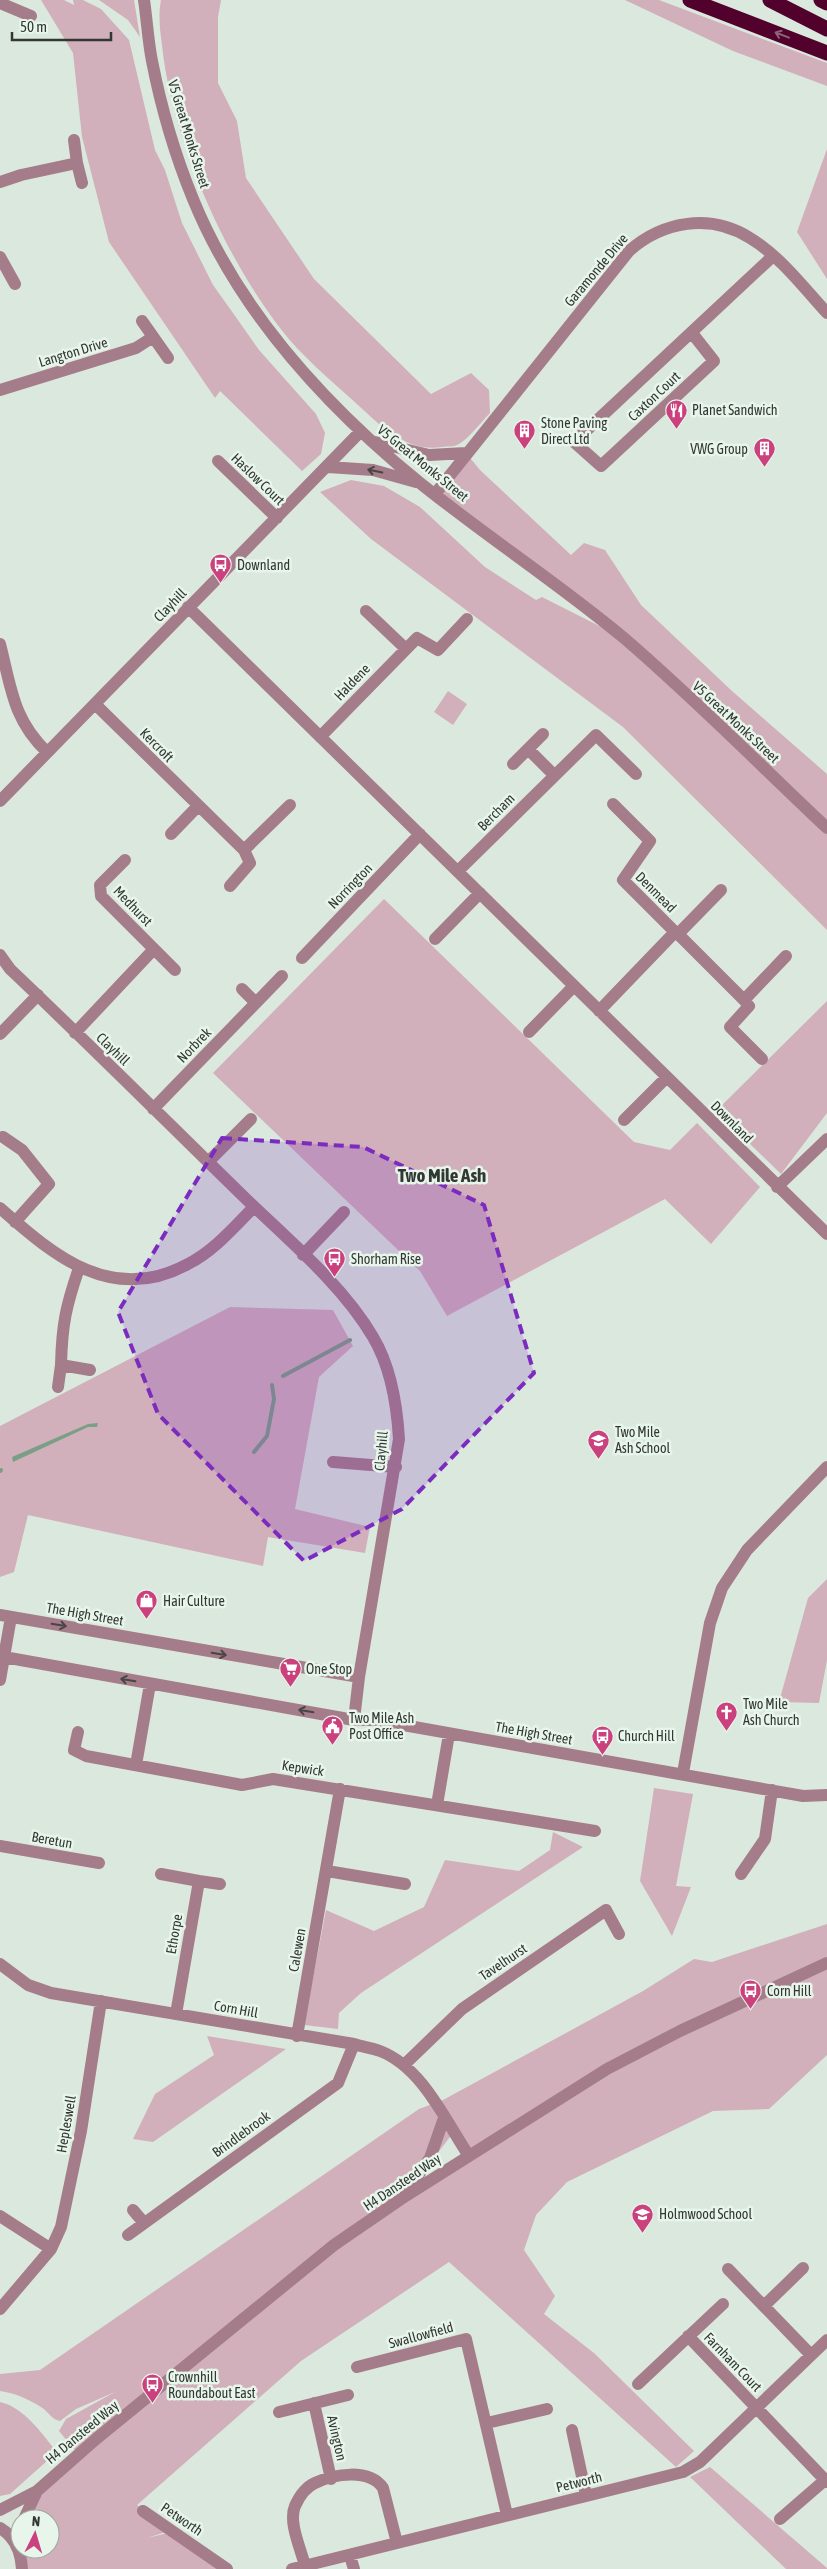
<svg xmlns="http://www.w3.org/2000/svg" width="827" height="2569" font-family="'Asap Condensed',sans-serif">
<rect width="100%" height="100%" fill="#dbe8de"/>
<!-- green -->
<path fill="#d1b0bb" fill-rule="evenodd" d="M41,0H64L74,5L73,0H83L101,9L129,40L155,150L165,170L182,223L213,285L233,313L259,350L316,414L325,433L321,454L302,471L220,391L215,398L109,242L82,137L73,53Z
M99,0H134L140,37L128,20Z
M161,0H221L218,17V83L237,121L246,178L314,279L431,394L471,373L489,390L490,413C482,421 467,441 457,445C454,447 447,446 442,447C407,452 383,428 358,405C332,381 302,357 280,328C224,256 171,136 162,45C160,30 158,15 161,0Z
M625,0H659L827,63V86L733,51Z
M827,149V279L797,232Z
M466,453L480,470L571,555L584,543L605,550L641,605L732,691L827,774V930L623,727L371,539L320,492L351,480L384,486L420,507L485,567L536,600L542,597L621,637L435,494Z
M448,691L467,704L453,725L434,712Z
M384,899L634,1142L670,1150L697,1123L760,1187L711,1244L665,1199L447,1316L420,1271L213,1073Z
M827,1001V1113L781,1174L716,1111Z
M230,1307L333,1310L353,1346L319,1377L295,1509L370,1527L365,1553L268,1537L263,1566L28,1515L14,1572L0,1577V1426Z
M827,1579V1660L819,1703L779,1702L808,1598Z
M654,1788L693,1794L676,1886L691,1887L672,1936L640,1881Z
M553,1832L583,1847L361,1993L339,2013L338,2029L304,2025L326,1910L374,1931L424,1907L445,1860L519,1871L550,1850Z
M827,1924V2055L769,2109L713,2111L567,2182L536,2215L524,2250L555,2296L544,2314L594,2353L694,2451L676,2467L449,2262L301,2361L137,2505L172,2530L147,2538L168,2533L229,2569H22L20,2549H50V2519H24L37,2491L78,2454L59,2431L66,2419L115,2392L76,2409L60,2421C52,2420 48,2411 41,2407C28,2399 15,2393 0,2391V2374L40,2370L419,2109L443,2100L643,1991L694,1959L712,1962ZM453,2133L468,2156L403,2198Z
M207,2036L286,2049L153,2142L133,2139L155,2094L214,2055Z
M0,2402C24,2407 42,2434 57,2452L10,2494L0,2496Z
M710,2467L827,2568V2569H786L690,2477Z"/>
<!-- water -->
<path fill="#7b9f86" d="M98,1423L97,1427H88L13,1462L12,1457L88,1424Z"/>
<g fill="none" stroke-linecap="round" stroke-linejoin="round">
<!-- stream -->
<path stroke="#7b9f86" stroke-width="4" d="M283,1376L350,1340
M254,1452L267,1436L274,1399L272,1385
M0,1471L1,1470"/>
<!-- minor -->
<path stroke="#a57d8a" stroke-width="12" d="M144,0C147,20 148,41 152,61C161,107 175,155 193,199C239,312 327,407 420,483C487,537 558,583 624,638C694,698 760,765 827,828
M0,3L31,16
M77,163L82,183
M0,182L21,175L77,163L74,140
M0,257L15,284
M142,321L168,358
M692,333L714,361L601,466L574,442L773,256
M0,390L136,348L153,337
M375,442L429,455L466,453
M218,461L277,518
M328,467L373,470L416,482
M435,494L629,251C663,221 710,213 750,238C780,256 804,288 827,313
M188,607L827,1234
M366,611L406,649
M0,644C11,687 13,720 47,752
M95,704L244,850L290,805
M320,737L417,638L438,650L467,619
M528,749L543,734
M513,764L528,749L554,775
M0,801L361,431
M171,834L198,806
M125,860L100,885L101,896L154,949
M458,871L596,735L636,774
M230,886L250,863L244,850
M675,932L678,934L721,890
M678,934L744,1000L786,956
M435,939L480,893
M0,955L10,969C88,1043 165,1120 243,1196C287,1239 342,1284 373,1337C391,1367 397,1405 399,1439L359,1677L354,1720
M302,958L420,834
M242,989L256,1003
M744,1000L749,1006L730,1027L762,1059
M599,1011L675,932L623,880L650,841L613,804
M529,1032L574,986
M75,1033L154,949L175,970
M0,1034L38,995
M153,1109L282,976
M624,1120L667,1077
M3,1137L22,1150L49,1184L15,1222
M208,1162L251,1119
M777,1187L827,1139
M0,1208C55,1257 113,1305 188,1264C214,1251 234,1227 254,1207
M303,1255L344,1212
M79,1268C66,1306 62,1324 61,1365L90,1370
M58,1387L61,1365
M333,1462L396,1467
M0,1615L359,1677
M4,1657L354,1720H375L803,1796L827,1795
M0,1680L11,1617
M78,1732L74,1750L86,1756L242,1785L273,1779L595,1831
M136,1765L150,1684
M683,1773L710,1623L722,1588L747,1550L827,1467
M437,1805L449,1734
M0,1846L99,1863
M327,1871L405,1884
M161,1874L199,1881
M741,1874L765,1839L772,1790
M0,1964L28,1985L51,1993L354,2044C363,2047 372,2048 380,2051C422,2067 445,2120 469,2156
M176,2014L199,1881L220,1884
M297,2036L340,1789
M404,2065L462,2009L606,1910L619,1934
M406,2193L430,2158L444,2118
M133,2210L144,2223
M0,2216L51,2249
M128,2235L338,2083L354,2044
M728,2269L811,2355
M764,2306L803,2268
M0,2309L51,2249L61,2227L81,2131L101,2001
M688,2336L827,2482
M357,2367L466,2339L507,2515
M638,2384L723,2304
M314,2403L331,2479
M279,2412L348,2395
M487,2423L547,2409
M572,2430L586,2495
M0,2510L37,2491L96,2439L334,2245L401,2199L607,2069L680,2031L827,1963
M143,2511L227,2569
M24,2519L37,2491
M780,2519L825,2480
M0,2528C15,2537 21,2552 22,2569
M350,2556L354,2569
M305,2566C301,2549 288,2522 295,2506C299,2497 306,2487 315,2483C334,2474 369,2468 383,2488L397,2543
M292,2569L683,2472L700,2462L827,2340"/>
<!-- highway -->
<path stroke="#51012b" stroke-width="15" d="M690,0L827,53
M770,0L827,29
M821,0L827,3"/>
</g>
<!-- one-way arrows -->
<defs><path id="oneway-shaft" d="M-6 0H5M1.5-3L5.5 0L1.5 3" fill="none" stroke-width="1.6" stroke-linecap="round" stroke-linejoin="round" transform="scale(1.25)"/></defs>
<use stroke="#8d6378" href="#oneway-shaft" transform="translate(782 35) rotate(-159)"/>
<g stroke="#494544">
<use href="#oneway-shaft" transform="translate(375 471) rotate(-168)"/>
<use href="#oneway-shaft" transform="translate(59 1625) rotate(10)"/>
<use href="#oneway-shaft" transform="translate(219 1654) rotate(10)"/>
<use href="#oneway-shaft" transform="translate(128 1680) rotate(-170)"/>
<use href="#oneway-shaft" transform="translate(306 1711) rotate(-171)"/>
</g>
<!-- marked area -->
<path fill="#7b2cbf" fill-opacity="0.2" stroke="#7b2cbf" stroke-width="4" stroke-dasharray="10 6" stroke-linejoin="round" d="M222,1138L363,1147L484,1205L534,1373L402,1509L304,1561L158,1414L118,1312Z"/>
<!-- icons -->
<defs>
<symbol id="restaurant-pin" viewBox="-11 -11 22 30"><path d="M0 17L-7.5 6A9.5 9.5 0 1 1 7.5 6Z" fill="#ca417d" stroke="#e8f5eb"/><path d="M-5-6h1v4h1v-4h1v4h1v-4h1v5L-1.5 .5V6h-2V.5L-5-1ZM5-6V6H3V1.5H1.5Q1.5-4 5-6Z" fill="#fff"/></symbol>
<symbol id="building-pin" viewBox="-11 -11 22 30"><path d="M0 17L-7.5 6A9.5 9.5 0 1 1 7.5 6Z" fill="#ca417d" stroke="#e8f5eb"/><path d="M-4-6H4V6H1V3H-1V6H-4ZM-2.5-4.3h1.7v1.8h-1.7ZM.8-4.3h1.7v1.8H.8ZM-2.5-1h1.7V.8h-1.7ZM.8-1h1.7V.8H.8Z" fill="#fff"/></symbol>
<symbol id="bus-pin" viewBox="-11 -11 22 30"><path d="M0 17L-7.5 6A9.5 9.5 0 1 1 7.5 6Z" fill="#ca417d" stroke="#e8f5eb"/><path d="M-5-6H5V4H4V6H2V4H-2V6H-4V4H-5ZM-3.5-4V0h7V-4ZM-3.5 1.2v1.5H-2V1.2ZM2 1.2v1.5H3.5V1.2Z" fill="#fff"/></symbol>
<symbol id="school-pin" viewBox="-11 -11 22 30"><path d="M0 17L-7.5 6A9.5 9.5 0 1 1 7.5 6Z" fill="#ca417d" stroke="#e8f5eb"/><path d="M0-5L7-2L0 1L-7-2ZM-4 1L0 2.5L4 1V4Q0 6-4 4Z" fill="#fff"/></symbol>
<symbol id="shop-pin" viewBox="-11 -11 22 30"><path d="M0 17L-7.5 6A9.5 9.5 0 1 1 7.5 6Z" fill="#ca417d" stroke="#e8f5eb"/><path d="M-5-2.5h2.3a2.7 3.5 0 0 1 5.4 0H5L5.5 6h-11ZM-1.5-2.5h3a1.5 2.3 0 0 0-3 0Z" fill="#fff"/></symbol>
<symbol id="supermarket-pin" viewBox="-11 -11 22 30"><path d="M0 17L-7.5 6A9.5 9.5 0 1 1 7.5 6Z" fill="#ca417d" stroke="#e8f5eb"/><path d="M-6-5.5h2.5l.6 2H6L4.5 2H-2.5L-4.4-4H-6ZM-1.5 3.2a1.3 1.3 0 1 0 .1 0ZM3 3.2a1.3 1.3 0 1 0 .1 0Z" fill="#fff"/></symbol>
<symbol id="church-pin" viewBox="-11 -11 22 30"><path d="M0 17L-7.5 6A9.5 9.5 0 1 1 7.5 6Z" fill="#ca417d" stroke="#e8f5eb"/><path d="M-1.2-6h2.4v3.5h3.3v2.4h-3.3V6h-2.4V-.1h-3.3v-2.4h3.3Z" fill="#fff"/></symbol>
<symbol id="civic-pin" viewBox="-11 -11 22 30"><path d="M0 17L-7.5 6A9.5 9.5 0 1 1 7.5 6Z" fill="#ca417d" stroke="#e8f5eb"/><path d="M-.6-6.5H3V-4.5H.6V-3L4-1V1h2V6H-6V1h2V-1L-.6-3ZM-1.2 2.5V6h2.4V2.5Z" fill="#fff"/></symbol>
</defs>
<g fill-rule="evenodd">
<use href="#restaurant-pin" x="664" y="398" width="25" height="34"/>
<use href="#building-pin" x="512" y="418" width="25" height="34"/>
<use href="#building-pin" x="752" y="436" width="25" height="34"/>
<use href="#bus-pin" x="208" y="552" width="25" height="34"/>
<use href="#bus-pin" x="322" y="1246" width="25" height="34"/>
<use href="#school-pin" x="586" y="1428" width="25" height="34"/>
<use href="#shop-pin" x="134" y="1588" width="25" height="34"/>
<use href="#supermarket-pin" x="278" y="1656" width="25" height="34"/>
<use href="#church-pin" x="714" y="1700" width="25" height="34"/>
<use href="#civic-pin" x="320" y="1714" width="25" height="34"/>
<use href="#bus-pin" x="590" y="1724" width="25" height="34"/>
<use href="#bus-pin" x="738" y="1978" width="25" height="34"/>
<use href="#school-pin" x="630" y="2202" width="25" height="34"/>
<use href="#bus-pin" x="140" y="2372" width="25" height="34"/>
</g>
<g text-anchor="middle" stroke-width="5" stroke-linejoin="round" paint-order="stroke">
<!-- street labels -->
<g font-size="14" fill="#323733" stroke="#e8f5eb">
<text transform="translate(189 134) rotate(73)" y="5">V5 Great Monks Street</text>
<text transform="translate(596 270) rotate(-50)" y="5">Garamonde Drive</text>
<text transform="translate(73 352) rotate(-17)" y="5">Langton Drive</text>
<text transform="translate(654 396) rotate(-43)" y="5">Caxton Court</text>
<text transform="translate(423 463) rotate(39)" y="5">V5 Great Monks Street</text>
<text transform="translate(258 479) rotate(44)" y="5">Haslow Court</text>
<text transform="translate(170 605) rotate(-46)" y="5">Clayhill</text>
<text transform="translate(352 682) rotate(-46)" y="5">Haldene</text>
<text transform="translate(736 722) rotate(43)" y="5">V5 Great Monks Street</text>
<text transform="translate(157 745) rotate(45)" y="5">Kercroft</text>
<text transform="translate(496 812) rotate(-45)" y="5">Bercham</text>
<text transform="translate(350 886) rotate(-46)" y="5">Norrington</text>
<text transform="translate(656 892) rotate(45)" y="5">Denmead</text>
<text transform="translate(133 906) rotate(46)" y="5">Medhurst</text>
<text transform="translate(194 1045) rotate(-46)" y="5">Norbrek</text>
<text transform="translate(113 1049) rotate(44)" y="5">Clayhill</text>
<text transform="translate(732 1122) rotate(45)" y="5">Downland</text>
<text transform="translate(381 1451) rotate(-85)" y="5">Clayhill</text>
<text transform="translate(85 1614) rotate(10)" y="5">The High Street</text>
<text transform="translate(534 1733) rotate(10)" y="5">The High Street</text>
<text transform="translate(303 1768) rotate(9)" y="5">Kepwick</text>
<text transform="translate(52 1840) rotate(10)" y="5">Beretun</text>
<text transform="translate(174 1934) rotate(-80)" y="5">Ethorpe</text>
<text transform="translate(297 1950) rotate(-80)" y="5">Calewen</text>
<text transform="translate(503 1962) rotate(-34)" y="5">Tavelhurst</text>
<text transform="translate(236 2009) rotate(10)" y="5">Corn Hill</text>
<text transform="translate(66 2124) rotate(-80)" y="5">Hepleswell</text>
<text transform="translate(241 2134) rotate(-36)" y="5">Brindlebrook</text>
<text transform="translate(402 2182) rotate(-34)" y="5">H4 Dansteed Way</text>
<text transform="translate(421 2335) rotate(-15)" y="5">Swallowfield</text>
<text transform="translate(733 2362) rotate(46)" y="5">Farnham Court</text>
<text transform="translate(82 2432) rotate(-40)" y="5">H4 Dansteed Way</text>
<text transform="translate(337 2438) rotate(77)" y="5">Avington</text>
<text transform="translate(579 2482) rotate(-14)" y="5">Petworth</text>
<text transform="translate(182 2519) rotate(34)" y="5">Petworth</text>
</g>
<!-- poi labels -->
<g font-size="14" fill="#323733" stroke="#e8f5eb" text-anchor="start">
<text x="692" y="415">Planet Sandwich</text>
<text x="541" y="428">Stone Paving<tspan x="541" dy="16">Direct Ltd</tspan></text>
<text x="748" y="454" text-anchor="end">VWG Group</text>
<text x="237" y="570">Downland</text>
<text x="351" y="1264">Shorham Rise</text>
<text x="615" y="1437">Two Mile<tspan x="615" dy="16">Ash School</tspan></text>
<text x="163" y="1606">Hair Culture</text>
<text x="306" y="1674">One Stop</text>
<text x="743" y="1709">Two Mile<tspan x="743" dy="16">Ash Church</tspan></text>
<text x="349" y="1723">Two Mile Ash<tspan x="349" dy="16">Post Office</tspan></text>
<text x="618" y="1741">Church Hill</text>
<text x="767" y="1996">Corn Hill</text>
<text x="659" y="2219">Holmwood School</text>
<text x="168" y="2382">Crownhill<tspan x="168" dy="16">Roundabout East</tspan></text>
</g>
<!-- district labels -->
<g font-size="19" font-weight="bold" fill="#323733" stroke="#e8f5eb">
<text x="442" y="1182">Two Mile Ash</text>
</g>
</g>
<!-- north arrow -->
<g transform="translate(35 2534) rotate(5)"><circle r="24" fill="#e8f5eb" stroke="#9fa9a1"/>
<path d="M0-4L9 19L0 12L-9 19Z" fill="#ca417d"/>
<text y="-8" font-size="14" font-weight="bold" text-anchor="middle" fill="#323733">N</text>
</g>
<!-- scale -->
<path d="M12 32v8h99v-8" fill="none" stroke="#323733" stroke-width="2.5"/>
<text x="20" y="32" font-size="15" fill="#323733" stroke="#e8f5eb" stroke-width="4" paint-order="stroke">50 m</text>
</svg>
